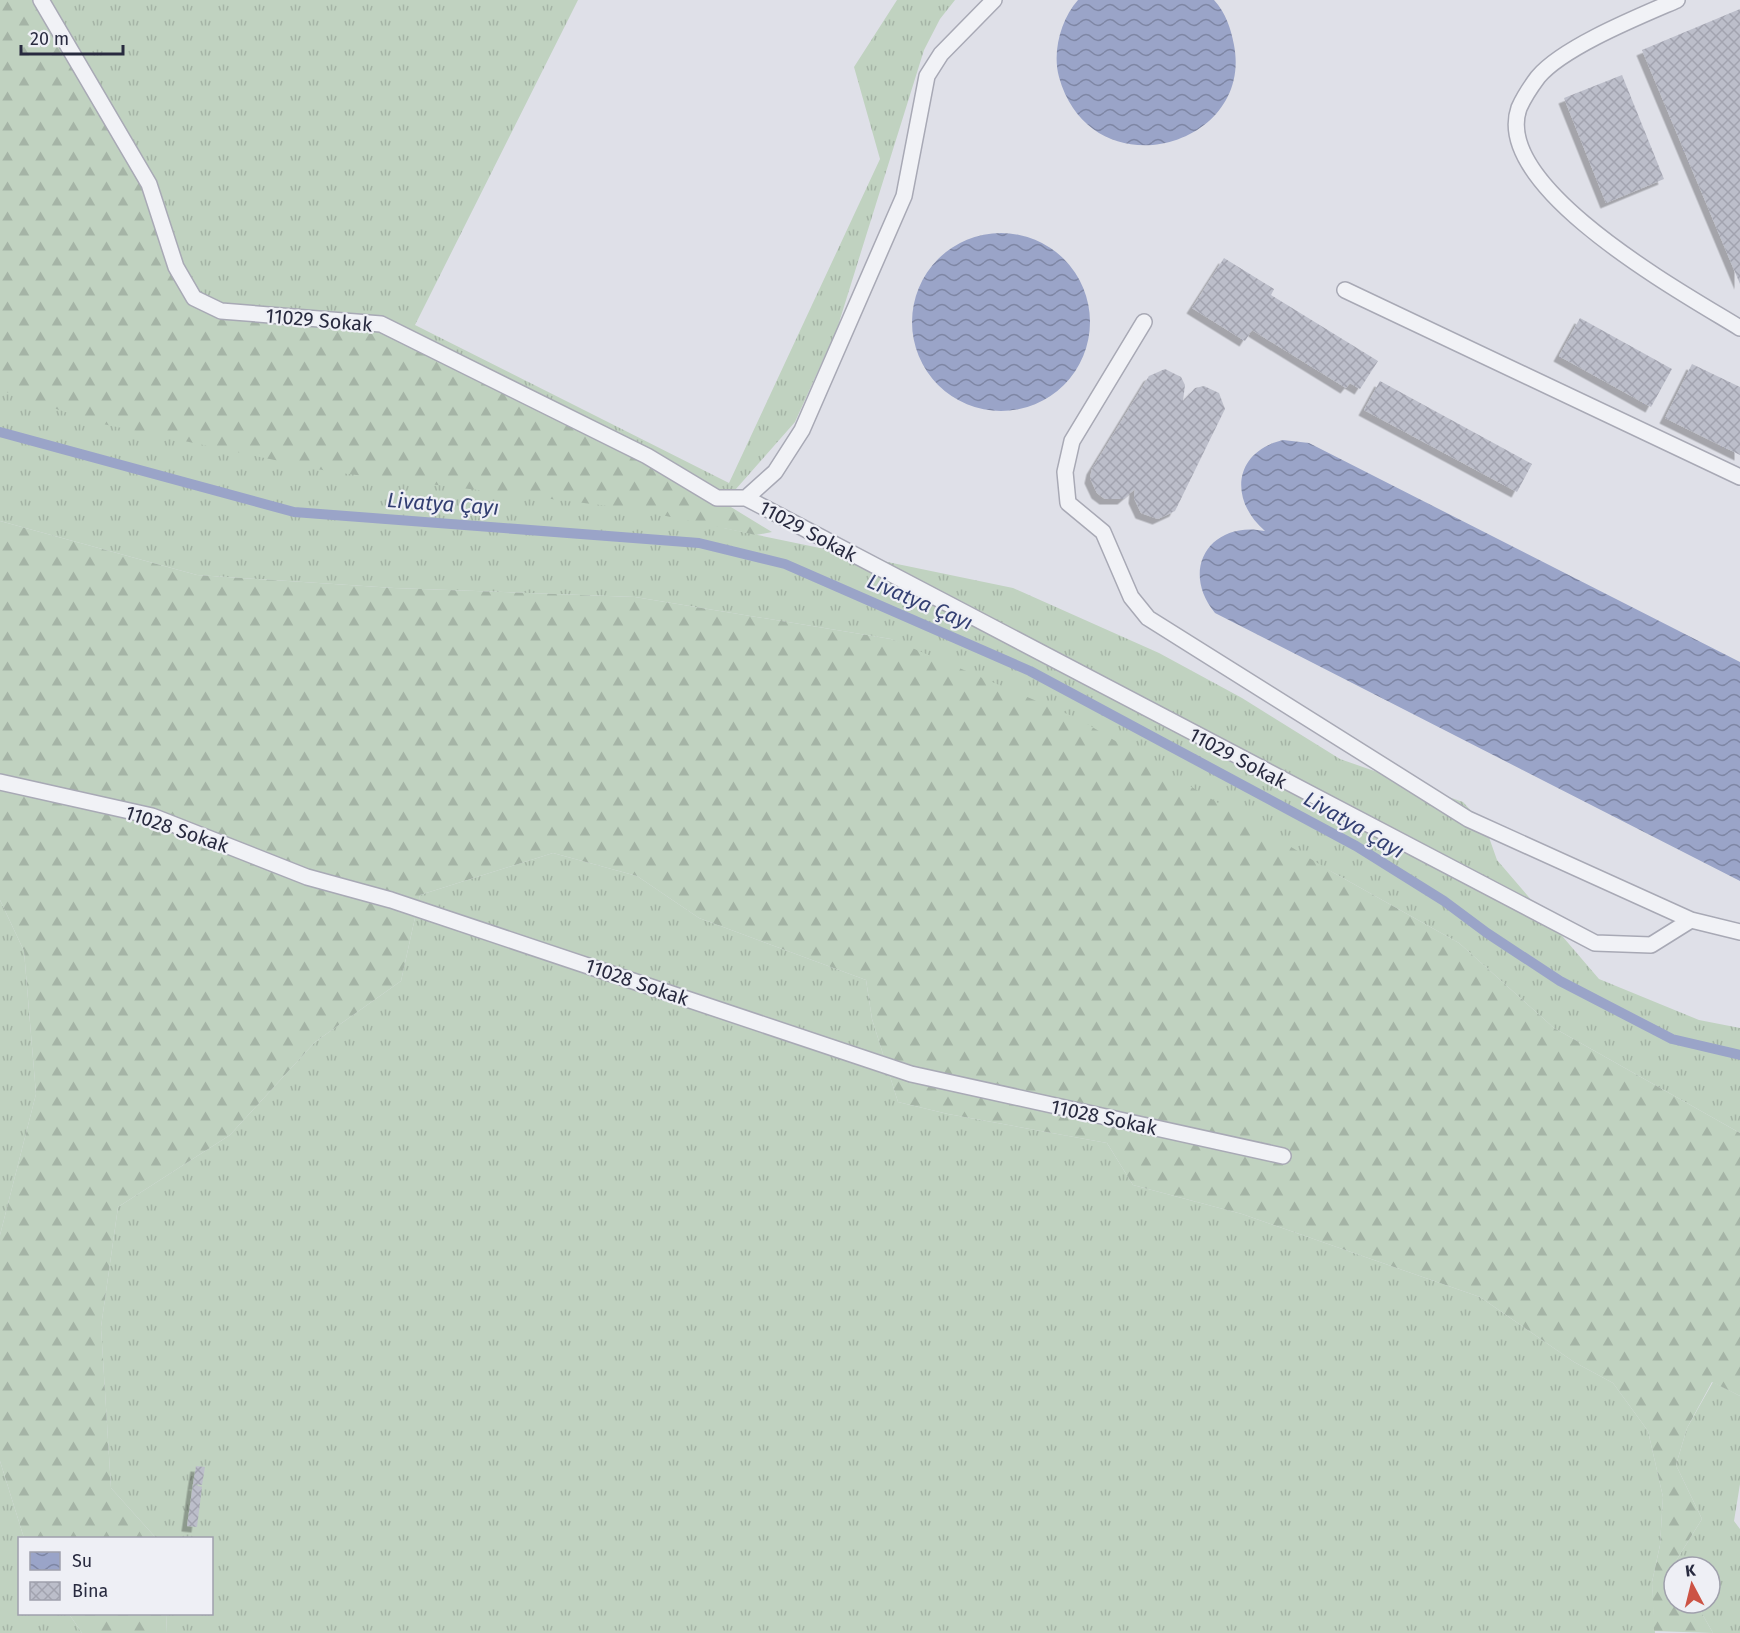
<svg xmlns="http://www.w3.org/2000/svg" width="1740" height="1633" font-family="'Fira Sans',sans-serif">
<defs>
<pattern id="grass-tufts" width="24" height="20" patternUnits="userSpaceOnUse" patternTransform="scale(1.5)"><rect width="24" height="20" fill="#c0d2c0"/><path d="M3 7l-1-3M5 7V3M7 7l1-3M15 17l-1-3M17 17v-4M19 17l1-3" fill="none" stroke="#a5b4a6"/></pattern>
<pattern id="forest-firs" width="22" height="20" patternUnits="userSpaceOnUse" patternTransform="scale(1.5)"><rect width="22" height="20" fill="#c0d2c0"/><path d="M5 1l3.5 6h-7zM16 11l3.5 6h-7z" fill="#a5b4a6"/></pattern>
<pattern id="water-waves" width="16" height="10" patternUnits="userSpaceOnUse" patternTransform="scale(1.5)"><rect width="16" height="10" fill="#9aa4c8"/><path d="M0 5q4-4 8 0t8 0" fill="none" stroke="#7e86a4"/></pattern>
<pattern id="building-cross-hatch" width="8" height="8" patternUnits="userSpaceOnUse" patternTransform="scale(1.5)"><rect width="8" height="8" fill="#bcbeca"/><path d="M0 0l8 8M0 8l8-8" fill="none" stroke="#a2a3af"/></pattern>
<filter id="shadow"><feDropShadow dx="-5.5" dy="5.5" stdDeviation="0" flood-color="#0004"/></filter>
</defs>
<rect width="100%" height="100%" fill="#dfe0e8"/>
<!-- grass -->
<path fill="url(#grass-tufts)" d="M0,0H578L415,325L729,483L880,159L854,67L897,0H955L940,19L924,50L837,329L795,422L728,498L724,528L1013,588L1159,653L1242,698L1340,759L1463,802L1485,826L1497,860L1599,979L1699,1020L1740,1028V1133L1554,1028L1459,943L1334,873L891,639L635,597L394,588L197,575L0,521Z
M553,853L637,876L699,918L866,980L872,1019L898,1102L948,1114L1107,1143L1133,1185L1242,1214L1480,1297L1574,1362L1613,1383L1648,1431L1663,1497L1660,1545L1652,1582L1655,1633H166L167,1614H212V1538H156L111,1488L101,1327L118,1207L230,1135L315,1042L401,981L420,895Z
M0,900L24,951L36,1094L0,1235Z
M1713,1382L1740,1396V1484L1734,1521L1740,1529V1633H1713L1696,1603H1710V1567H1676L1674,1564L1702,1519L1676,1465L1687,1428Z
M0,1461L24,1538H20V1614H69L82,1633H0Z"/>
<!-- forest -->
<path fill="url(#forest-firs)" d="M0,0H41L149,184L194,298L221,311L381,324L647,456L772,532L756,535L633,509L332,472L98,423L0,390Z
M0,521L197,575L394,588L635,597L891,639L1079,719L1334,873L1459,943L1554,1028L1740,1133V1396L1712,1382L1687,1428L1676,1465L1702,1519L1674,1564V1603H1696L1713,1633L1654,1631L1652,1582L1660,1545L1663,1497L1648,1431L1613,1383L1574,1362L1480,1297L1242,1214L1133,1185L1107,1143L948,1114L898,1102L872,1019L866,980L699,918L637,876L553,853L420,895L401,981L315,1042L230,1135L118,1207L101,1327L111,1488L156,1538H24L0,1461V1235L36,1094L24,951L0,900Z
M69,1614H167L166,1633H82Z"/>
<!-- water -->
<path fill="url(#water-waves)" d="M1078,0H1214C1226,13 1231,29 1234,45C1254,148 1091,192 1059,77C1052,52 1061,19 1078,0Z
M912 322a89 89 0 1 1 178 0a89 89 0 1 1-178 0Z
M1283,440L1309,443L1740,662V881L1215,613C1179,569 1211,520 1265,531C1229,500 1233,452 1283,440Z"/>
<g fill="none" stroke-linecap="round" stroke-linejoin="round">
<!-- stream -->
<path stroke="#9aa4c8" stroke-width="10" d="M0,432L294,512L699,543L785,564L1030,671L1356,846L1444,901L1487,933L1560,981L1672,1039L1740,1055"/>
</g>
<!-- building -->
<path fill="url(#building-cross-hatch)" filter="url(#shadow)" d="M1740,9V284L1642,50Z
M1622,75L1664,179L1606,203L1564,98Z
M1224,258L1274,289L1271,295L1378,361L1360,389L1350,383L1346,388L1252,330L1245,341L1192,308Z
M1580,318L1672,369L1651,407L1559,356Z
M1692,364L1740,387V455L1665,418Z
M1165,369L1181,377L1185,385L1183,401L1195,388L1204,386L1219,393L1225,409L1175,511L1158,519L1141,513L1134,498L1135,489L1123,499H1105L1097,493L1090,478L1092,469L1149,376Z
M1380,381L1532,464L1517,492L1364,410Z
M196,1466L205,1467L202,1485L193,1484Z
M193,1484L202,1487L197,1527L187,1526Z"/>
<g fill="none" stroke-linecap="round" stroke-linejoin="round">
<defs>
<path id="lane" d="M41,0L149,184L176,267L194,298L221,311L381,324L647,456L717,498H746L1595,943L1651,945L1691,920L1740,932
M1677,0C1640,16 1563,47 1538,77C1532,85 1523,99 1519,108C1491,188 1685,294 1740,328
M1345,290L1740,477
M1144,322L1072,441L1065,472L1068,503L1103,532L1131,597L1148,618L1468,819L1691,920
M746,498L775,472L802,430L904,196L927,76L941,54L994,0
M0,782L152,816L307,877L391,900L911,1074L1283,1156"/>
</defs>
<!-- lane casing -->
<use href="#lane" stroke="#a8a9b5" stroke-width="18"/>
<!-- lane -->
<use href="#lane" stroke="#f1f2f6" stroke-width="15"/>
</g>
<g text-anchor="middle" stroke-width="4.5" stroke-linejoin="round" paint-order="stroke">
<!-- street labels -->
<g font-size="20" fill="#282a3f" stroke="#eeeff5">
<text transform="translate(319 320) rotate(5)" y="7">11029 Sokak</text>
<text transform="translate(808 531) rotate(28)" y="7">11029 Sokak</text>
<text transform="translate(1238 758) rotate(28)" y="7">11029 Sokak</text>
<text transform="translate(177 829) rotate(19)" y="7">11028 Sokak</text>
<text transform="translate(637 982) rotate(19)" y="7">11028 Sokak</text>
<text transform="translate(1104 1117) rotate(12)" y="7">11028 Sokak</text>
</g>
<!-- water labels -->
<g font-size="21" font-style="italic" fill="#333f72" stroke="#eeeff5">
<text transform="translate(443 504) rotate(4)" y="7">Livatya Çayı</text>
<text transform="translate(920 602) rotate(23)" y="7">Livatya Çayı</text>
<text transform="translate(1354 825) rotate(30)" y="7">Livatya Çayı</text>
</g>
</g>
<!-- legend -->
<rect x="18" y="1537" width="195" height="78" fill="#eeeff5" stroke="#9fa0ac" stroke-width="1.5"/>
<rect x="30" y="1552" width="30" height="18" fill="url(#water-waves)" stroke="#9fa0ac" stroke-width="1.5"/>
<text x="72" y="1567" font-size="18" fill="#282a3f">Su</text>
<rect x="30" y="1582" width="30" height="18" fill="url(#building-cross-hatch)" stroke="#9fa0ac" stroke-width="1.5"/>
<text x="72" y="1597" font-size="18" fill="#282a3f">Bina</text>
<!-- north arrow -->
<g transform="translate(1692 1585) rotate(353)"><circle r="28" fill="#eeeff5" stroke="#9fa0ac" stroke-width="1.5"/>
<path d="M0-4.5L10 22L0 15L-10 22Z" fill="#cc5345"/>
<text y="-9" font-size="16" font-weight="bold" text-anchor="middle" fill="#282a3f">K</text>
</g>
<!-- scale -->
<path d="M21 45v9h102v-9" fill="none" stroke="#282a3f" stroke-width="3"/>
<text x="30" y="45" font-size="18" fill="#282a3f" stroke="#eeeff5" stroke-width="4.5" paint-order="stroke">20 m</text>
</svg>
